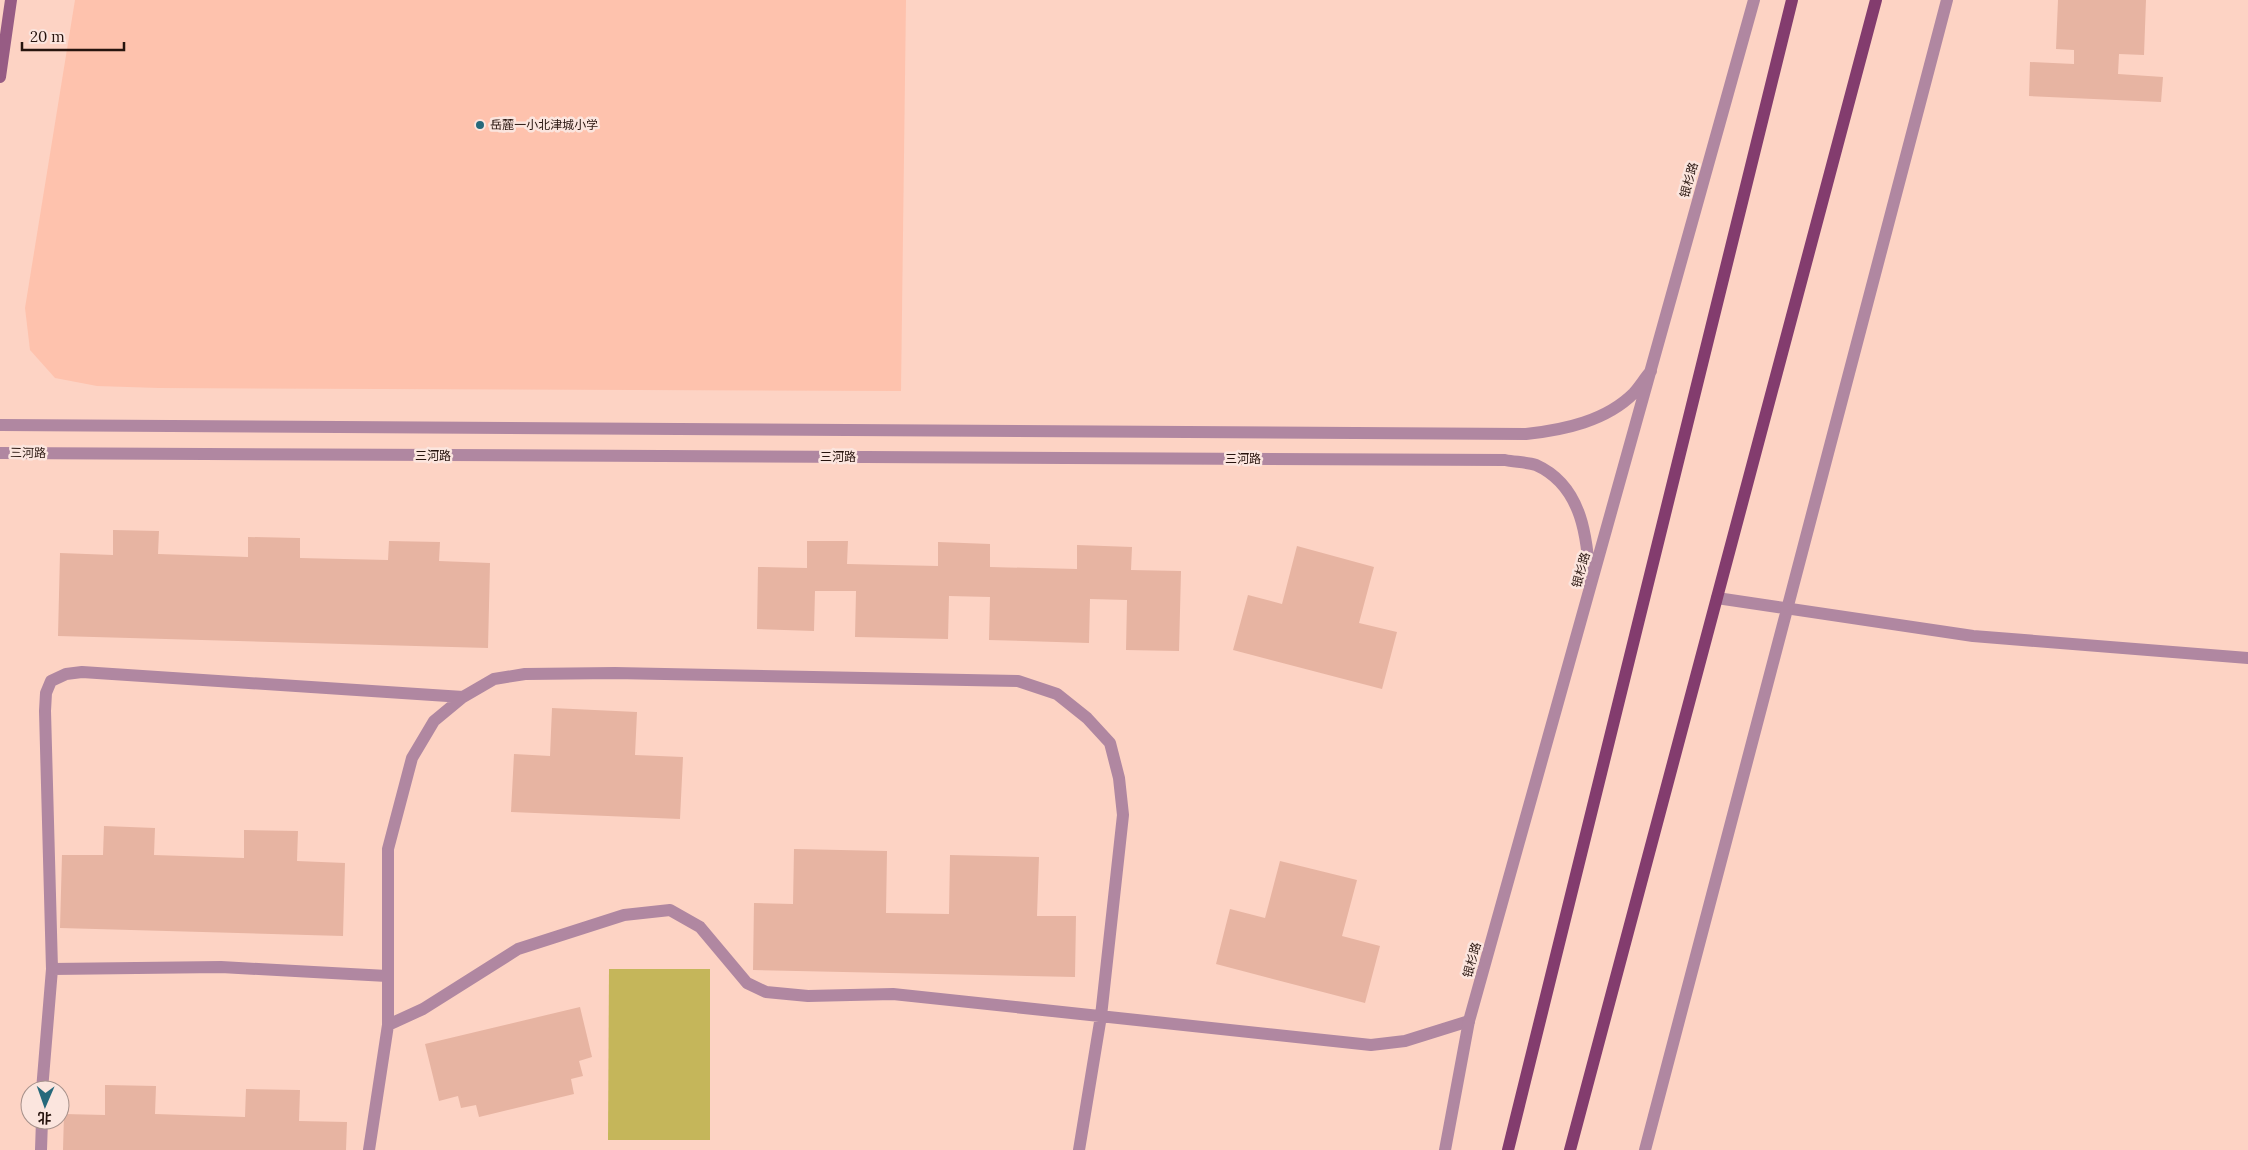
<svg xmlns="http://www.w3.org/2000/svg" width="2248" height="1150" font-family="Lora,'Noto Sans SC',serif">
<rect width="100%" height="100%" fill="#fdd3c4"/>
<!-- built -->
<path fill="#fec2ad" d="M75,0H906L901,391L159,388L97,386L55,378L30,350L25,308Z"/>
<!-- green -->
<path fill="#c5b65a" d="M609,969H710V1140H608Z"/>
<!-- building -->
<path fill="#e7b4a2" d="M2058,0H2146L2144,55L2119,54L2118,74L2163,77L2161,102L2029,96L2030,62L2074,64V50L2056,49Z
M113,530L159,531L158,554L248,557V537L300,538V558L388,560L389,541L440,542L439,561L490,563L488,648L58,636L60,553L113,555Z
M807,541H848L847,564L938,566V542L990,544V567L1077,569V545L1132,547L1131,570L1181,571L1179,651L1126,650L1127,600L1090,599L1089,643L989,640L990,597L949,596L948,639L855,637L856,591H815L814,631L757,629L758,567L807,568Z
M1297,546L1374,567L1359,623L1397,632L1382,689L1233,650L1248,595L1282,604Z
M552,708L637,712L635,755L683,757L680,819L511,812L514,754L550,756Z
M104,826L155,828L154,855L244,858V830L298,831L297,861L345,863L343,936L60,928L62,855H103Z
M794,849L887,851L886,913L949,914L950,855L1039,857L1037,916H1076L1075,977L753,970L754,903L793,904Z
M1280,861L1357,880L1342,936L1380,946L1365,1003L1216,964L1230,909L1265,918Z
M580,1007L592,1057L579,1061L583,1076L571,1079L574,1094L479,1117L476,1105L461,1108L458,1096L439,1101L425,1044Z
M105,1085L156,1086L155,1114L245,1117L246,1089L300,1090L299,1121L347,1122L346,1150H63L64,1114L105,1115Z"/>
<g fill="none" stroke-linecap="round" stroke-linejoin="round">
<!-- minor -->
<path stroke="#b087a1" stroke-width="12" d="M1717,598L1973,636L2248,658
M52,969L221,967L387,976
M388,1025L423,1009L518,949L624,915L670,910L700,927L747,983L766,992L808,996L893,994L1371,1045L1405,1041L1469,1021
M42,1090L52,969L45,711L46,693L51,681L66,674L82,672L463,697
M41,1150L42,1120
M369,1150L388,1025V849L412,758L434,721L463,697L494,679L525,674L615,673L1018,681L1057,694L1087,718L1110,743L1119,778L1123,815L1101,1016L1079,1150"/>
<!-- tertiary -->
<path stroke="#b087a1" stroke-width="12" d="M0,425L1526,434C1564,430 1606,421 1634,393C1640,386 1645,378 1651,371
M0,453L1505,460C1514,462 1527,462 1536,465C1583,486 1588,540 1590,586
M1445,1150L1469,1021L1754,0
M1645,1150L1947,0"/>
<!-- secondary -->
<path stroke="#975c84" stroke-width="12" d="M0,77L11,0"/>
<!-- primary -->
<path stroke="#833c6e" stroke-width="12" d="M1508,1150L1792,0
M1570,1150L1876,0"/>
</g>
<!-- markers -->
<circle fill="#26697b" stroke="#fbe5de" stroke-width="2" cx="480" cy="125" r="5"/>
<g text-anchor="middle" stroke-width="5" stroke-linejoin="round" paint-order="stroke">
<!-- poi labels -->
<g font-size="12" fill="#27140e" stroke="#fbe5de" text-anchor="start">
<text x="490" y="129">岳麓一小北津城小学</text>
</g>
<!-- street labels -->
<g font-size="12" fill="#27140e" stroke="#fbe5de">
<text transform="translate(1689 180) rotate(-74)" y="4">银杉路</text>
<text transform="translate(28 453) rotate(1)" y="4">三河路</text>
<text x="433" y="460">三河路</text>
<text x="838" y="461">三河路</text>
<text x="1243" y="463">三河路</text>
<text transform="translate(1581 570) rotate(-74)" y="4">银杉路</text>
<text transform="translate(1472 960) rotate(-74)" y="4">银杉路</text>
</g>
</g>
<!-- north arrow -->
<g transform="translate(45 1105) rotate(182)"><circle r="24" fill="#fbe5de" stroke="#a6918b"/>
<path d="M0-4L9 19L0 12L-9 19Z" fill="#26697b"/>
<text y="-8" font-size="14" font-weight="bold" text-anchor="middle" fill="#27140e">北</text>
</g>
<!-- scale -->
<path d="M22 42v8h102v-8" fill="none" stroke="#27140e" stroke-width="2.5"/>
<text x="30" y="42" font-size="15" fill="#27140e" stroke="#fbe5de" stroke-width="4" paint-order="stroke">20 m</text>
</svg>
